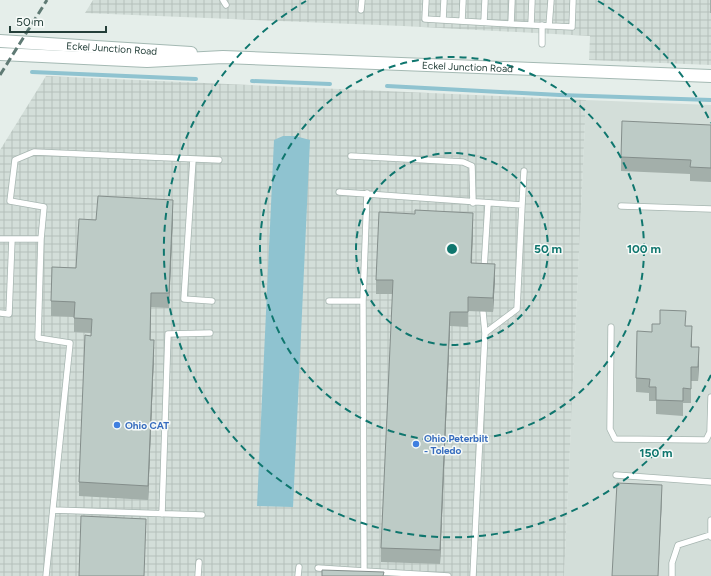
<svg xmlns="http://www.w3.org/2000/svg" width="711" height="576" font-family="Figtree,sans-serif">
<defs>
<pattern id="industrial-grid" width="8" height="8" patternUnits="userSpaceOnUse"><rect width="8" height="8" fill="#d3ded9"/><path d="M0 4h8M4 0v8" fill="none" stroke="#b5c0bb"/></pattern>
</defs>
<rect width="100%" height="100%" fill="#e5eeea"/>
<!-- built -->
<path fill="#d3ded9" d="M586,100L711,105V576H564Z"/>
<!-- industrial -->
<path fill="url(#industrial-grid)" d="M93,0H711V65L589,60L590,36L403,26L85,13Z
M46,76L586,100L564,576H0V150Z"/>
<!-- water -->
<path fill="#8fc3d0" d="M283,136H295L310,140L293,507L257,506L274,140Z"/>
<g fill="none" stroke-linecap="round" stroke-linejoin="round">
<!-- stream -->
<path stroke="#8fc3d0" stroke-width="4" d="M32,72L196,79
M252,81L330,84
M387,86L560,95L711,100"/>
<defs>
<path id="lane" d="M223,0L226,5
M426,0L425,19L511,24L512,0
M361,10L362,0
M443,20L444,0
M462,21L463,0
M484,22L485,0
M511,24L572,27L573,0
M531,25L532,0
M549,26L551,0
M542,44V25
M351,156L463,162L472,166L473,203
M193,159L184,299L212,301
M339,192L522,205L517,309L485,333L473,576
M522,205L524,171
M621,206L711,209
M0,239H41
M484,269L488,204
M329,301H363L367,193
M483,312L485,333
M0,313L9,314L12,239
M611,327L610,429L615,439L706,440L710,432L711,397
M616,475L711,482
M53,510L202,515
M162,514L168,334L210,333
M711,537V520
M318,568L364,571L363,301
M364,571L448,576
M46,576L70,343L38,338L41,239L44,207L10,201L15,160L34,152L219,160
M198,576L199,562
M298,576L299,567
M672,576V563L678,545L710,535"/>
<g id="secondary">
<path id="s1" d="M0,41L191,53"/>
<path id="s2" d="M0,54L147,61L223,57L711,76"/>
</g>
</defs>
<!-- lane casing -->
<use href="#lane" stroke="#a7b6b1" stroke-width="7"/>
<!-- secondary casing -->
<use href="#secondary" stroke="#a4b9b3" stroke-width="14"/>
<!-- lane -->
<use href="#lane" stroke="#fff" stroke-width="5.5"/>
<!-- secondary -->
<use href="#secondary" stroke="#fff" stroke-width="12"/>
<!-- rail -->
<path stroke="#5f7a74" stroke-width="3" stroke-dasharray="8 4" stroke-linecap="butt" d="M0,75L47,0"/>
</g>
<!-- wall -->
<path fill="#a3afaa" d="M710,0H711V13H710Z
M711,125V182L690,181V174L621,171V157Z
M173,214L169,308L151,307L150,340L154,354L148,500L79,496V482L91,333L74,332V317L51,316V301L76,268L96,220Z
M473,227L472,263L495,278L493,312L468,311V327L450,326L440,564L381,562V548L393,294H376V280Z
M686,326L692,340V347L699,361L698,381H691V403H683V416L656,414V401H649V393L636,392V378L652,332Z"/>
<!-- shaded-wall -->
<path fill="#848e8b" d="M173,200V214L169,308V293Z
M473,213V227L471,277V263Z
M495,264V278L493,312V298Z
M151,293V307L150,354V340Z
M450,312V326L440,564V550Z
M692,326V340L691,361V347Z
M154,340V354L148,500V486Z
M699,347V361L698,381V367Z
M662,485V499L658,576Z"/>
<!-- building -->
<path fill="#bdcbc6" stroke="#848e8b" d="M622,121L711,125V168L690,167L691,160L621,157Z
M98,196L173,200L169,293H151L150,340H154L148,486L79,482L85,335L91,336L92,319L74,318L75,302L51,301L52,267L76,268L79,219L96,220Z
M415,210L473,213L471,263L495,264L493,298L468,297V312H450L440,550L381,548L393,280H376L379,212L415,214Z
M660,310L686,311L685,326H692L691,347H699L698,367H691V389L683,388V401L656,400V387H649L650,379L636,378L637,331L652,332V324H660Z
M617,483L662,485L658,576H612Z
M81,516L146,519L144,576H79Z
M322,570L384,572L383,576H322Z"/>
<!-- distance rings -->
<g fill="none" stroke="#0f766e" stroke-width="2" stroke-dasharray="7 5">
<circle cx="452" cy="249" r="96"/>
<circle cx="452" cy="249" r="192"/>
<path d="M711 375A288 288 0 1 1 306 1M598 1A288 288 0 0 1 711 123"/>
</g>
<!-- markers -->
<g fill="#3f7fe0" stroke="#f6faf8" stroke-width="1.5">
<circle cx="117" cy="425" r="4"/>
<circle cx="416" cy="444" r="4"/>
</g>
<g text-anchor="middle" stroke-width="3" stroke-linejoin="round" paint-order="stroke">
<!-- street labels -->
<g font-size="10" fill="#243f39" stroke="#f6faf8">
<text dy="4" stroke="none"><textPath href="#s1" startOffset="112">Eckel Junction Road</textPath></text>
<text dy="4" stroke="none"><textPath href="#s2" startOffset="468">Eckel Junction Road</textPath></text>
</g>
<!-- shop labels -->
<g font-size="10" font-weight="bold" fill="#366cbe" stroke="#f6faf8" text-anchor="start">
<text x="125" y="429">Ohio CAT</text>
<text x="424" y="442">Ohio Peterbilt<tspan x="424" dy="12">- Toledo</tspan></text>
</g>
</g>
<circle cx="452" cy="249" r="6" fill="#0f766e" stroke="#f6faf8" stroke-width="2"/>
<g font-size="12" text-anchor="middle" font-weight="bold" fill="#0f766e" stroke="#f6faf8" stroke-width="3" stroke-linejoin="round" paint-order="stroke">
<text x="548" y="253">50 m</text>
<text x="644" y="253">100 m</text>
<text x="656" y="457">150 m</text>
</g>
<!-- scale -->
<path d="M10 26v6h96v-6" fill="none" stroke="#243f39" stroke-width="2"/>
<text x="16" y="26" font-size="12" fill="#243f39" stroke="#f6faf8" stroke-width="3" paint-order="stroke">50 m</text>
</svg>
